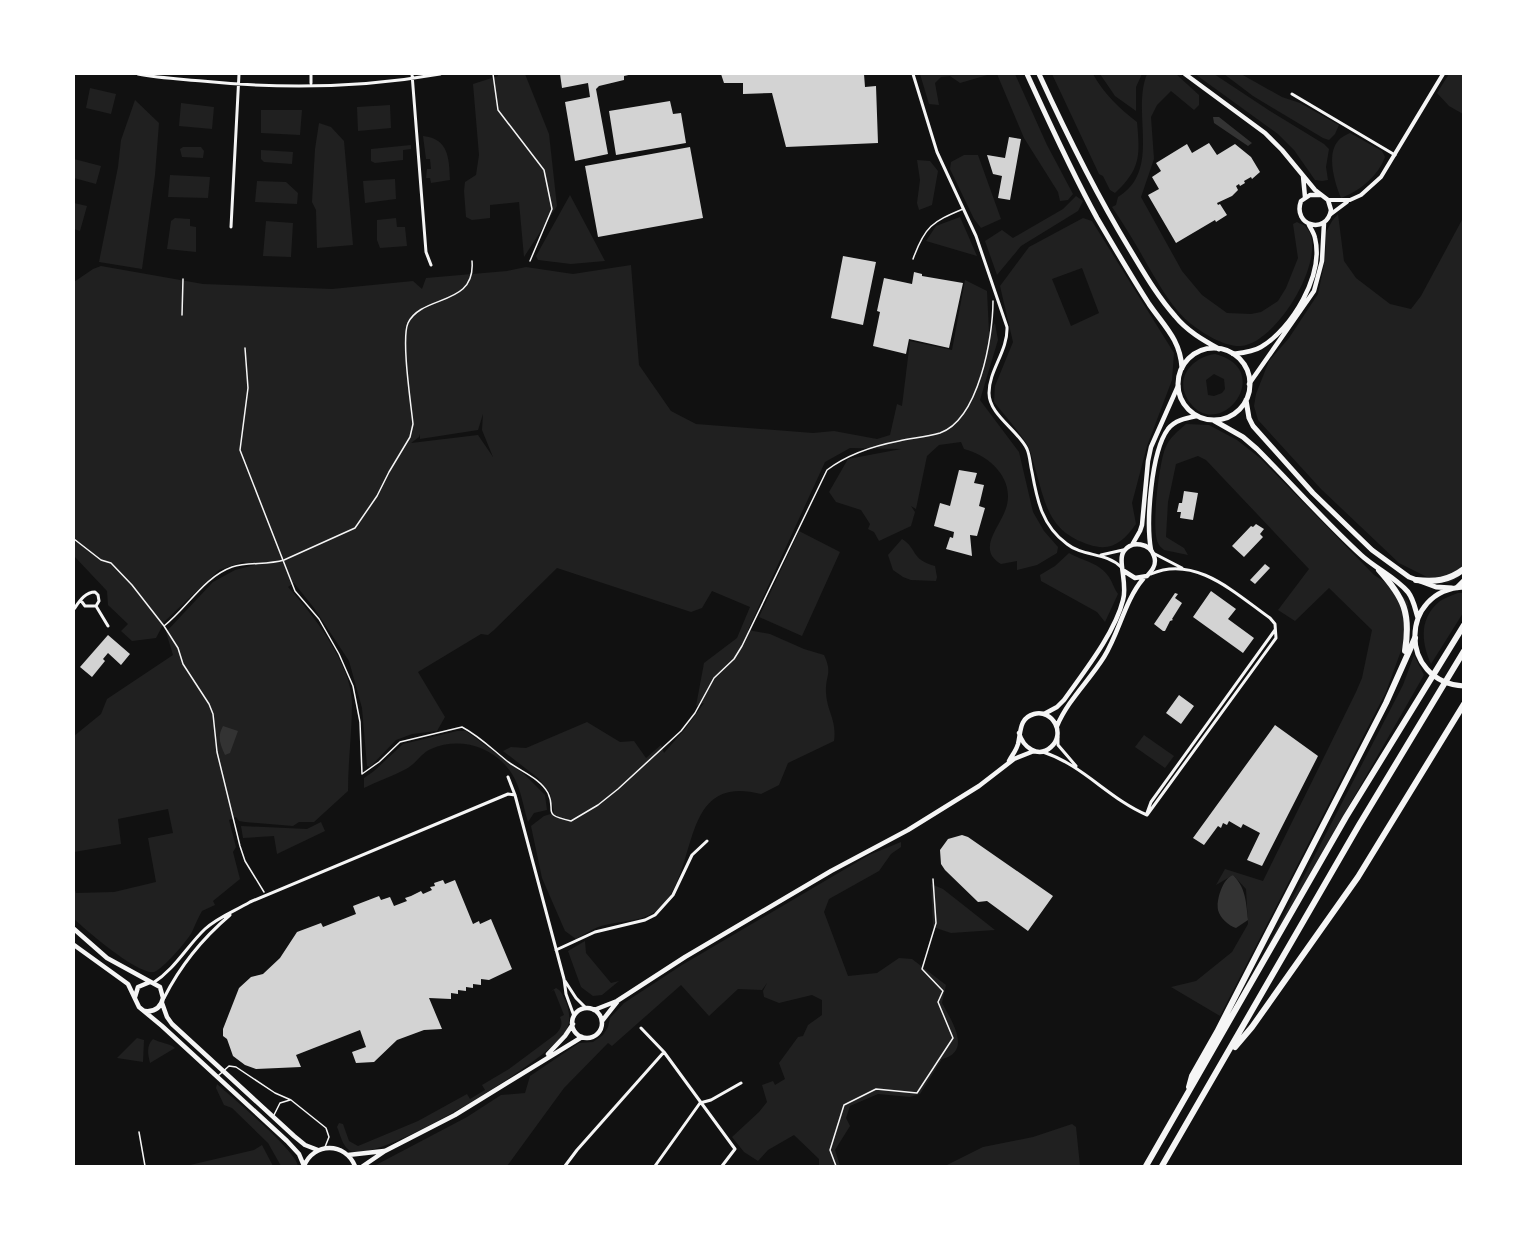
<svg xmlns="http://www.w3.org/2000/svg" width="1537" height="1240" font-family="'Zilla Slab',serif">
<rect width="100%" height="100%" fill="#111"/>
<!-- green -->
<path fill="#202020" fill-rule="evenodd" d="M498,74H525L549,134L557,206L524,257L519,202L490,205V218L472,220L466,217L464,191L465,182L476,175L479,155L473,84L498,76Z
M920,74H991L960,83L950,76L941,77L935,83L939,105L929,104Z
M997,74H1015L1047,145L1073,194L1068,200L1060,201L1058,192L1024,138Z
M1052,74H1093C1104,94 1119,108 1137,122C1140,155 1141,169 1115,193L1110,190L1103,176L1099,174Z
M1100,74H1142L1136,87V111L1115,96Z
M1147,74H1176L1199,95V105L1194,110L1171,91L1157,105L1151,117L1154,159L1141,197L1182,271L1202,295L1227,313L1251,314L1261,312L1278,301L1286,288L1298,258L1293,224L1297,222C1300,224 1303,224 1305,226C1332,252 1277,344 1241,346C1225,347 1204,334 1191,324C1173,310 1160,286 1148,266C1137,246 1125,226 1112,207L1116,205L1118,197C1162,170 1131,113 1147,74Z
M1195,74H1214L1270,111L1324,144L1329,149L1326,167L1328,180L1322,181L1315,180L1294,150L1278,134Z
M1224,74H1241L1282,97L1300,103L1339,125L1335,134L1329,140L1323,138L1253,96Z
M1449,74H1463V114L1449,106L1437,93Z
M90,88L116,94L111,114L86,108Z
M135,100L159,123L155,175L142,269L99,262L118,167L121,140Z
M181,103L214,107L212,129L179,126Z
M390,105L391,128L358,131L357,107Z
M261,110H302L300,135L261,133Z
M319,123L331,127L344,141L353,245L317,248L316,210L312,202L315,149Z
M1350,133L1382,151L1385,157C1378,176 1360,191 1341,198C1335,184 1326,155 1338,141C1341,137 1346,135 1350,133Z
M423,136C449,139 449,158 450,180L431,183L430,178H426L427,169H431L430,159H426Z
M411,145V149L403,150V160L375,163L371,161V149Z
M183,147H201L204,151L203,158L182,157L180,149Z
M261,150L293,152L292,164L264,162L261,159Z
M964,155H978L1001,219L981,228L974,219L950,169L951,162Z
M74,159L101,166L96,184L74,178Z
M917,160L930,161L938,171L932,205L919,210L917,203L920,180Z
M170,175L210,177L208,198L168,197Z
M395,179L396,199L365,203L363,181Z
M257,181L286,182L298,193L297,204L255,202Z
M570,195L605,261L571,264L538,260L536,256Z
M1076,196L1083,201L1078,211L1021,246L997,275L985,241L1002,230L1013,238L1063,209Z
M74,203L87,206L80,231L74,229Z
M1338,214L1344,261L1356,278L1390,304L1411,309L1421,296L1463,218L1464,569L1458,578L1448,583L1433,580L1399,563L1321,489L1258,420L1254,406L1256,394L1269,361L1289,338L1318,294L1325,260L1326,232L1332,221Z
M960,217L977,256L926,241L936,226Z
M175,218L190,219V226L196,227V252L167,249L171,221Z
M396,218L397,227H405L407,246L380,248L377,240V220Z
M1083,218L1092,221L1174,353L1172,380L1147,446L1132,503L1136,524C1124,541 1112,552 1090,545C1049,532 1046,506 1035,468C1033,461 1031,452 1028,446C1018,430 1005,416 994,402L995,386L1013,342L1000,286L1029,247ZM1082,268L1099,313L1071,326L1052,279Z
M266,221L293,223L291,257L263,256Z
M631,265L639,365L671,411L696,424L813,433L834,431L877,439L890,435L897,404L902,406L910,341L952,350L965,280L987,291L989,332L995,323L998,340L980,400L1019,452L1033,512L1044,531L1058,547L1057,553L1037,565L1017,570V561L1001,564C977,550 998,529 1005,511C1017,481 991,456 964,449L961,442L939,445L927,456L916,509L911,506L915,512L911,526L879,541L874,532L868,529L870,524L861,510L836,502L829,492L848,459L901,449L850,448L825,462L748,630L770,634L804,649L824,655C833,674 825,675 826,693C827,712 837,720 834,741L788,763L779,785L761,794C679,773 700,868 661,907C645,922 625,920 605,925C595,927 585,934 576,939L565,931L542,878L531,826L544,816L554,813L550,793L538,778L503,751L511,747L526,748L587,722L620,742L634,741L646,758L661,745L664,753L685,729L704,703L696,706L704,663L737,638L750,607L712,591L702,608L691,612L557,568L494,630L488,635L481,634L418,672L445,717L437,731L412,734L396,740L370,767L367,766L362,708L349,661L314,608L294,583L288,587C313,614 352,665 352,703C352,732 348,762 348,791L314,822H299L293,826L245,822L239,821L236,817L229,820L236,847L233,852L240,879L213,901L215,905L202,911C198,918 195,925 192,932C188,940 162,970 154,972C138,975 87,931 74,919V887L76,893L114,892L156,882L148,838L173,833L168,809L118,819L121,844L74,852V736L101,714L107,699L173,655L166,632L213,582L235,570L255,565L243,562L219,570L165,621L156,638L132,641L121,631L128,624L108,605L107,591L74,556V282L93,269L101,266L203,284L332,289L413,281L422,289L426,278L507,271L526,267L573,274ZM483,414L482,430L493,457L478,435L411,443L419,437L420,434V439L478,430Z
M1215,354C1278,370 1218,446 1188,400C1174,377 1193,357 1215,354ZM1214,374L1224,379L1225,389L1222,393L1214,396L1208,395L1206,380Z
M1186,424L1209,425L1237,440L1260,458L1374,575L1396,589L1408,602L1410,626L1386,692L1220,1016L1171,987L1196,981L1232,952L1248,924L1246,889L1233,875L1216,885L1225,869L1263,881L1356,692L1362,678L1372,630L1329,588L1295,621L1278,610L1309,569L1206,460L1198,456L1176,464L1168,502L1166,537L1184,548L1188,555L1164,550C1162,548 1159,546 1158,543C1151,530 1159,464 1165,449C1169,438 1177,432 1186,424Z
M799,531L840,552L802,636L759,617Z
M902,539C918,549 910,559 935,566L937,577L936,581L911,580L903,577L893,570L888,555Z
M1069,553C1083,561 1100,563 1109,577C1113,583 1114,589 1118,594L1105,622L1097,612L1041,581L1040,575L1055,566Z
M1458,593H1463V613L1431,664C1421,642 1419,618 1440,601C1445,598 1452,595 1458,593Z
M1414,655L1424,675L1261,959L1403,685Z
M457,731H466L524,774L545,795L547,810L534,813L528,822C523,806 521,788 512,774C495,747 460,736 431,749C421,753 416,764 406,769C393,776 378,781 364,788V778L374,771L403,744Z
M1144,735L1174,756L1165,768L1135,747Z
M321,822L325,831L277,854L274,836L243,838L241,826L307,829Z
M901,842V847L891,854L879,871L829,899L824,912L848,976L877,973L899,958L912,959L946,985L942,1003C951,1020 973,1052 942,1059L920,1094L910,1097L878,1094L850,1106L846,1118L850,1126L835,1150L840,1166H819V1159L794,1135L768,1150L758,1161L744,1152L732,1137L759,1112L767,1102L762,1085L773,1081L775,1085L785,1079L779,1063L798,1037L803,1036L808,1025L822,1015V1000L812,995L779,1003L764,997L763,991L767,983L762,990L738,989L709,1016L681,985L612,1046L608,1043L564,1088L507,1166H374L467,1117L501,1095L525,1093L530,1076L579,1043L593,1042L603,1035L608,1027L610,1018L624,1003L682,965L869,855Z
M931,884L943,889L995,930L951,933L933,927Z
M585,941L586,953L611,983L619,981L602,995L593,996L581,987L568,951Z
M556,988C562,991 563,996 566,1002C570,1013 571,1022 565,1033C545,1062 389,1158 354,1152C343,1150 341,1136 337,1127L339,1123L343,1124L349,1141L358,1146L418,1121L467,1094L470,1099L485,1090L482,1085L509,1069L556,1034C561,1028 563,1025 560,1017L564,1015L554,990L550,992Z
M137,1038L144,1040L143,1062L117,1058Z
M153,1039C160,1043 169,1043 175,1048L150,1063C148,1054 146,1046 153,1039Z
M217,1084C233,1098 296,1151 298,1166H281L268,1143L232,1108L224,1105L216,1088Z
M1072,1124L1076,1127L1080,1166H945L983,1147L1033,1137Z
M262,1145L273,1166H186L254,1150Z"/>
<!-- water -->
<path fill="#333" d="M1213,117H1219L1252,143L1248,146L1214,123Z
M223,726L238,731L230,753L225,755C220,744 217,737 223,726Z
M1233,875C1246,888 1246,902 1248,920L1236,928C1229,926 1220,918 1218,910C1216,900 1223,878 1233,875Z"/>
<!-- building -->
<path fill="#d3d3d3" d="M560,74H633L624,76V80L599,86L596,89L608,154L575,161L565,102L590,97L588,83L562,88Z
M721,74H864L865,87L876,86L878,143L786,147L772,93L743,94V83H724Z
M670,101L673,114L681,113L686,143L616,155L609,111Z
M1009,137L1021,139L1010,200L998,198L1002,176L993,174L987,155L1005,158Z
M1209,143L1217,155L1235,144L1251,157L1260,172L1252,179L1251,177L1244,181L1245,183L1240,186L1239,184L1236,186L1238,190L1232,196L1217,203L1218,205L1220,204L1227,215L1216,222L1215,220L1176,243L1148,195L1159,189L1152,177L1161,171L1156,163L1187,144L1192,153Z
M690,147L703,218L598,237L585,166Z
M843,256L876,262L863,325L831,318Z
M914,272L922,274V276L963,283L949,348L909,339L906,354L873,346L880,312L877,311L884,278L912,284Z
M959,470L977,473L974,483L984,485L979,506L985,508L977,536L970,535L972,556L946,549L950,537L953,538L954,532L934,526L940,503L950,506Z
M1184,491L1198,493L1193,520L1180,518L1181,512H1177L1179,503H1182Z
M1256,524L1264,529L1260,534L1263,537L1244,557L1232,546L1251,526L1253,527Z
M1265,564L1270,568L1255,584L1250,580Z
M1211,591L1236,609L1228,619L1254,638L1243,653L1193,617Z
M1175,593L1178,594L1175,598L1182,603L1172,619L1173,620L1170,621L1165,631H1163L1154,624Z
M108,635L130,654L121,665L108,653L103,659L105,661L92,677L80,667Z
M1179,695L1194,706L1181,724L1166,713Z
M1275,725L1318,756L1262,866L1247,860L1260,833L1243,824L1241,828L1229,821L1227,825L1223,823L1221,828L1218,826L1204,845L1193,838Z
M962,835L968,837L1053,896L1028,931L987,901L978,902L945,870L941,864L940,850L948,839Z
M443,880L445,884L455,880L473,924L479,921L480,924L491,919L512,969L489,980L481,979V985L473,984V988L466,987V991L458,990V994L451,993V999L429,998L442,1029L424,1030L397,1040L374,1062L356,1063L352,1052L366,1047L360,1030L296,1055L301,1067L256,1069L245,1065L233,1056L227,1039L223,1036V1029L239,988L251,977L263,974L280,958L297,932L321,923L323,927L356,914L353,906L379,896L381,900L390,897L394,906L407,901L405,898L411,896L421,891L423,894L432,890L430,887L435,886L434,883Z"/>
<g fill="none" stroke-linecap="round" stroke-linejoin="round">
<!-- path -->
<path stroke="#f5f5f5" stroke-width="1.5" d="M493,74L498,110L544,170L552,209L530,261
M182,315L183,279
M245,348L248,388L240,450L295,591L319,619L339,654L353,686L360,722L362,774L379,762L400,742L462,727C479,736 492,749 507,761C520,771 540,778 548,793C557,812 540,814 571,821L598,805L618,789L681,731L695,713L714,678L734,659L742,646L827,470C848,454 873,446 899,441C913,438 926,437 940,433C979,419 993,337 993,301
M74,539L101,560L111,563L132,585L164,626L178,648L183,664L209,704L213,714L217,752L240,846L245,861L264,892
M164,626C187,608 204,577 232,567C249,562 267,565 284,560L355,528L377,496L389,472L410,437L413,424C411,404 401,339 408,323C422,294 476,307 472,261
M836,1166L830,1150L844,1105L876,1089L917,1093L953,1038L938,1002L943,991L922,969L936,923L933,879"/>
<!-- service -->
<path stroke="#f5f5f5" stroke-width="1.5" d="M913,259C925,226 932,222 963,209
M219,1075L229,1066L236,1067L275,1093L291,1100L326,1128L329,1137L325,1147
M274,1115L280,1103L290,1100
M139,1132L145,1166"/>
<!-- minor -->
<path stroke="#f5f5f5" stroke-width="3" d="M138,74C158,78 180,79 202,81C281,89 361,88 440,74
M311,74V83
M412,74L426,252L431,265
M913,74L937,152L976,236L1007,327C1008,351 989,370 989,393C989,415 1018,430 1027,449C1030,456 1030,464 1032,472C1037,500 1042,526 1067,544C1083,557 1106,552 1121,567
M1292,94L1395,155
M231,227L239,74
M1153,553L1182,568
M1101,555L1123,550
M96,606L108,626
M74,609C79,602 85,592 95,592L98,595L99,601L96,606H85L82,602
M1058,737V745L1076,766
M1043,752C1083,765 1109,799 1147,815
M508,777L515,795L564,979L566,994L574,1016
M1147,813L1151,802L1275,630
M1147,815L1276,638L1275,624L1270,618C1236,594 1195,554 1151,574
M556,950L595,932L645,920L655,915L673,895L692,855L707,841
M565,981L576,998L586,1008
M153,983C175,969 187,946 205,929C218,917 235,911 250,902L508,794L515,795
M164,998C180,966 203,938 230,915
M641,1028L664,1052L735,1149L722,1166
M565,1166L577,1150L664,1052
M655,1166L700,1103L711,1100L741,1083"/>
<!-- tertiary -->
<path stroke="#f5f5f5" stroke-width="4" d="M1328,200H1350L1361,195L1381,177L1443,74
M1331,214L1347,202"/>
<!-- secondary -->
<path stroke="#f5f5f5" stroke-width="4.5" d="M1185,74L1265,133L1282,150L1315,190L1328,200L1331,210C1327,235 1292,226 1301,201L1310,195H1321
M1303,176L1305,197
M1233,354C1242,353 1253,352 1261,347C1292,329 1324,275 1315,238C1314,233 1311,229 1309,225
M1249,384L1314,291L1322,261L1324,223
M1132,545L1140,531L1142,525L1148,461L1151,447L1178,386
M1151,550C1146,522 1151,452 1168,429C1175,420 1187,418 1197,416
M1044,714L1057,707L1064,700C1083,673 1115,633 1123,600C1128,584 1117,560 1124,551C1132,540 1150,543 1154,556C1157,564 1153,570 1147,576L1135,578L1124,571
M1057,726C1068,700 1089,681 1104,657C1119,633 1125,600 1143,579
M1009,761C1012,755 1016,751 1018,744C1021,732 1019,718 1034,714C1053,709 1066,734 1051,747C1038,759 1023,747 1019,733
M74,929L107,958L160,987L163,998C161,1007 155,1012 145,1011
M74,945L128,984L139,1007L162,1026L287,1141L299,1154L304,1166
M135,997L138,987L150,982
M162,1003L167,1017L172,1024L294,1136L305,1145L318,1150
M572 1023a15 15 0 1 1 30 0a15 15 0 1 1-30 0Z
M594,1010L617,1001L685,957L831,871L908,830L979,786L1014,759L1034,751
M602,1021L617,1002
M548,1054L565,1036L573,1024
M348,1155L384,1151
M304,1166C314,1142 345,1142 355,1166
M363,1166L385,1151L455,1115L582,1037"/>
<!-- primary -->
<path stroke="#f5f5f5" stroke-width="5" d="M1027,74C1049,122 1071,171 1097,218C1114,247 1131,276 1149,304C1164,326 1180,339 1182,368
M1039,74C1066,133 1095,192 1129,248C1143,271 1157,296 1175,316C1187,331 1203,340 1219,349
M1178 384a36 36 0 1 1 72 0a36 36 0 1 1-72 0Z
M1246,400L1249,418L1253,426L1313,493L1372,550L1409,577L1436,587L1452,588
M1213,420L1243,437L1257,449C1292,484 1324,521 1361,555C1375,568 1395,577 1408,592C1414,600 1415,609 1418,618
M1464,587C1399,590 1398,682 1464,686"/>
<!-- motorway -->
<path stroke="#f5f5f5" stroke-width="6" d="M1379,570C1404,598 1411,613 1405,651
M1416,580C1435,582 1448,581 1464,569
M1458,587L1464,581
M1235,1047L1252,1027L1358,877L1464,704
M1189,1087L1192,1076L1217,1032L1386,703L1415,638
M1146,1166L1346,817L1464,625
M1162,1166L1359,825L1464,651"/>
</g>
<!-- border -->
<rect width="1537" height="1240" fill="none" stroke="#ffffff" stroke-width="150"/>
</svg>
